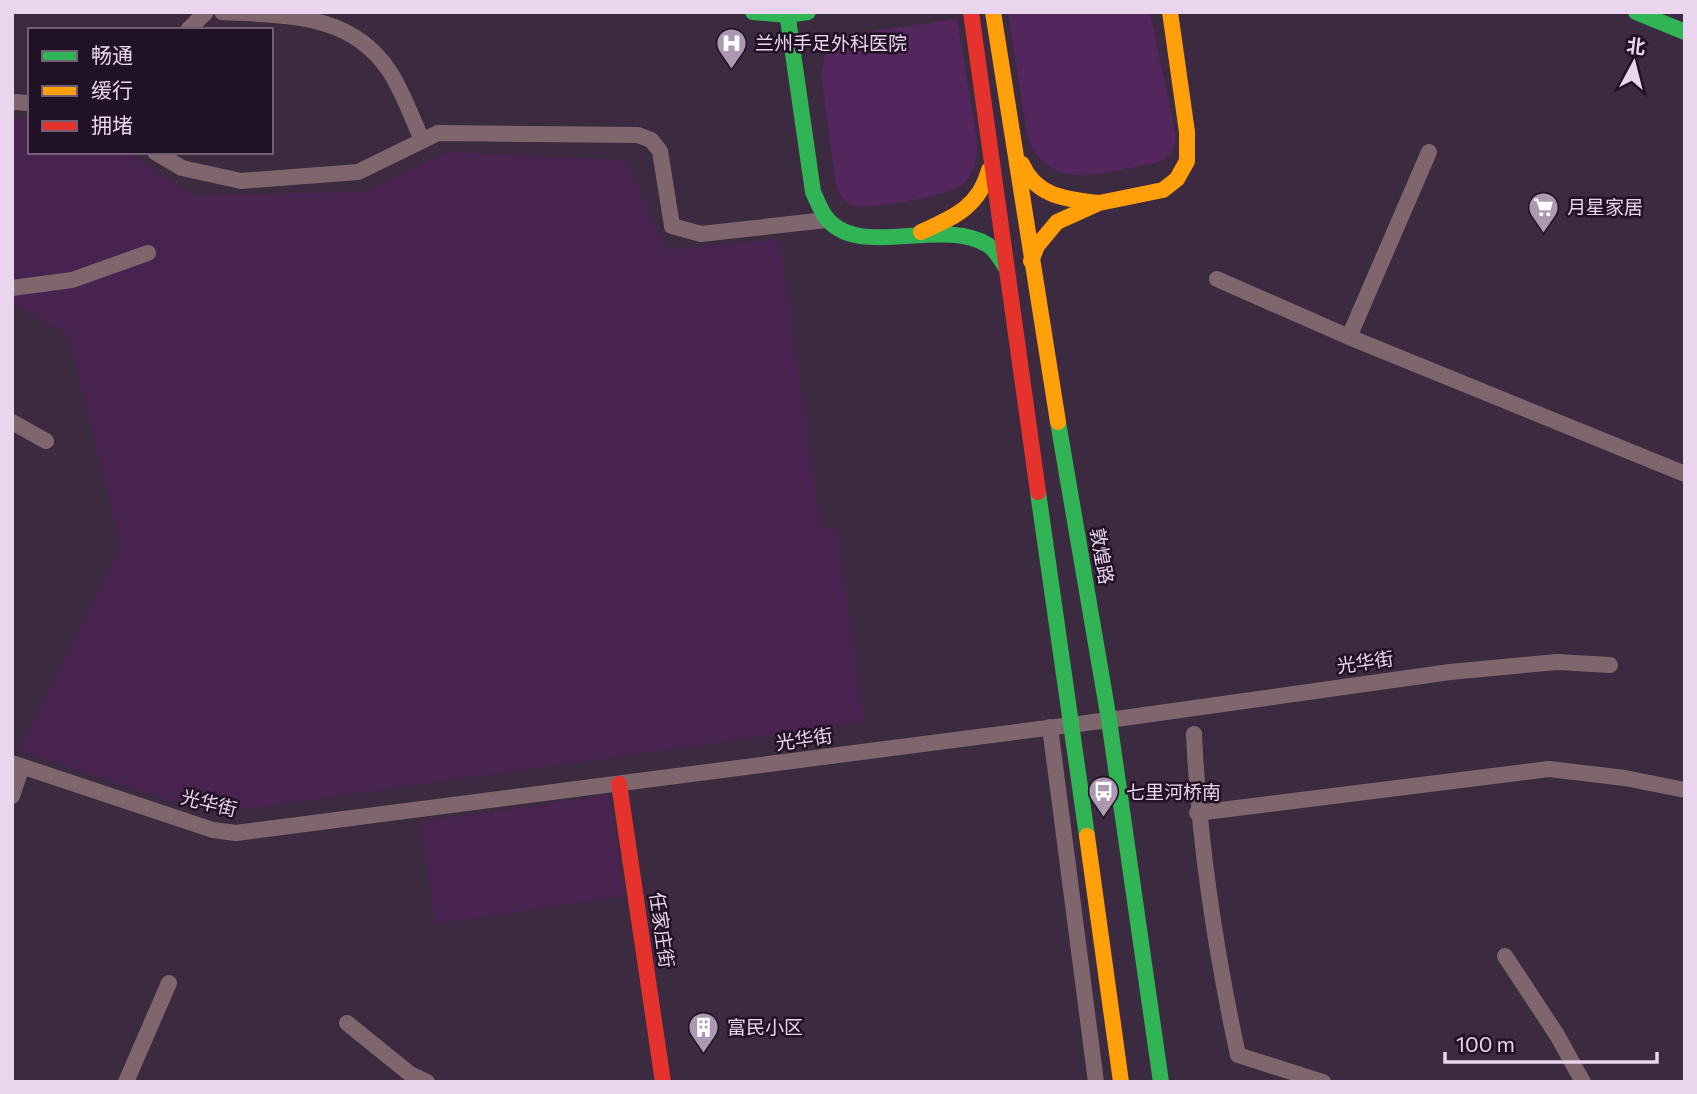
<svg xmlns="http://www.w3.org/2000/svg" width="1697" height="1094" font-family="Commissioner,'Noto Sans SC',sans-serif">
<rect width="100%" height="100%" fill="#3c2a40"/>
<!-- built -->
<path fill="#482350" d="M12,117L30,118V152H126L192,195L362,192L448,152L625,160L666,250L779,239L821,528L836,527L864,722L211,814L19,750L121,546L68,334L12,304Z
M609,795L624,896L436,924L421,822Z"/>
<!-- green -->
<path fill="#53265d" d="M1020,12H1150L1176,136C1175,149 1171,156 1159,162C1110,170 1048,198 1027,135L1008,14Z
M957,19L977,140C978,157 975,173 962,185C950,195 871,210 855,206C845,203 840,196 836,187L821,74L826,50L846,35Z"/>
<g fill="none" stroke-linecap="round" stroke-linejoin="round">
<!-- street -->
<path stroke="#7f666d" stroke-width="16" d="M222,12C286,16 351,12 390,72C403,92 412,118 422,140
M188,30L206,12
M12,102L30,103
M155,152L182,168L241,181L358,172L438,133L638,135L651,140L660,151L672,226L701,234L826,220
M1217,279L1349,337L1429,152
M12,288L72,280L148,253
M1349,337L1685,474
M12,422L46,441
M1050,727L1096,1082
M1194,734C1199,843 1215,949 1238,1055L1323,1082
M12,763L213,830L236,833L1109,720L1450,672L1557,662L1610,665
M12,796L22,766
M1197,813L1549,769L1625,778L1685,790
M1505,956L1557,1035L1583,1082
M347,1023L410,1074L427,1082
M126,1082L169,983"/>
<!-- fast -->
<path stroke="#30b455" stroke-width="16" d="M753,12L787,15L808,12
M787,12L813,192C817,200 820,209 825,216C856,261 942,216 988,245C996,250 1000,259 1005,266
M1636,12L1685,32
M1058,422L1109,720L1161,1082
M1038,492L1087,836"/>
<!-- slow -->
<path stroke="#ff9f0a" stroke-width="16" d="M993,12L1058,422
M1022,164C1036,197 1067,199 1099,203
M921,232C954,217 979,207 989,170
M1031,261L1037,246L1057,222L1099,203L1163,190L1177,179L1187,161V132L1170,12
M1087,836L1121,1082"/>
<!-- jam -->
<path stroke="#e5322d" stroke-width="16" d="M971,12L1038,492
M619,784L663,1082"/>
</g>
<!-- icons -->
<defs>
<symbol id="hospital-pin" viewBox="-11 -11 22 30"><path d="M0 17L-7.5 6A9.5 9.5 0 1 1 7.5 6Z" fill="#ad98b1" stroke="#211124"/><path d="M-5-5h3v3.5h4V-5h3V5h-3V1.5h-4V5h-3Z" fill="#fff"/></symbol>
<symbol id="supermarket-pin" viewBox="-11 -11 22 30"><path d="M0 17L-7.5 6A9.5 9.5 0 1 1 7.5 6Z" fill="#ad98b1" stroke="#211124"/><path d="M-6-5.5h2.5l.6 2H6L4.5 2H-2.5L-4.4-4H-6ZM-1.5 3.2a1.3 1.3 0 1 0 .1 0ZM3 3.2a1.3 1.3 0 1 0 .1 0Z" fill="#fff"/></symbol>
<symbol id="bus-pin" viewBox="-11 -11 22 30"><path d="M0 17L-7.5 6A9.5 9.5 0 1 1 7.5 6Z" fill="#ad98b1" stroke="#211124"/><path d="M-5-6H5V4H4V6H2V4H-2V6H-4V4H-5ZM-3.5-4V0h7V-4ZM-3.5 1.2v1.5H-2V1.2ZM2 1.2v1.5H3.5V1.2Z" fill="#fff"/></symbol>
<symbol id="building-pin" viewBox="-11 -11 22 30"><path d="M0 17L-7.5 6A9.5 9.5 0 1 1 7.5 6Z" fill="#ad98b1" stroke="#211124"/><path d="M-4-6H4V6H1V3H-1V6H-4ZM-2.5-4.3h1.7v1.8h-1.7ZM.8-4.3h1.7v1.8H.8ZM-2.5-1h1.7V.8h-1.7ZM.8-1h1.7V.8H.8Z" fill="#fff"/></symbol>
</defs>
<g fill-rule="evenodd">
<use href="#hospital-pin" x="714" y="26" width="35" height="47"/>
<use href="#supermarket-pin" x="1526" y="190" width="35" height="47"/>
<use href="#bus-pin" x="1086" y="774" width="35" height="47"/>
<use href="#building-pin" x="686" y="1010" width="35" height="47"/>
</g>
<g text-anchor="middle" stroke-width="5" stroke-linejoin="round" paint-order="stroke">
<!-- poi labels -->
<g font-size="19" fill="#ead4ee" stroke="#211124" text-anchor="start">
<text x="755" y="50">兰州手足外科医院</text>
<text x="1567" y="214">月星家居</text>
<text x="1126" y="799">七里河桥南</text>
<text x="727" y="1034">富民小区</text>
</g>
<!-- street labels -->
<g font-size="19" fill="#ead4ee" stroke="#211124">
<text transform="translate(1102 556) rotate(80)" y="7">敦煌路</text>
<text transform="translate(1365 662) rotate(-8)" y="7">光华街</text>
<text transform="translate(804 739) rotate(-8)" y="7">光华街</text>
<text transform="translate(209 803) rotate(14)" y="7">光华街</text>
<text transform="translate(662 930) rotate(82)" y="7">任家庄街</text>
</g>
</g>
<!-- border -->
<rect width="1697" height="1094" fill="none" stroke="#ead4ee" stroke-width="28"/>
<!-- legend -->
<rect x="28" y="28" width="245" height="126" fill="#211124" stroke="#715f75" stroke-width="2"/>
<rect x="42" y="51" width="35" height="10" fill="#30b455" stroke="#715f75" stroke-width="2"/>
<text x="91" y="63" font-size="21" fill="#ead4ee">畅通</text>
<rect x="42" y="86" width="35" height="10" fill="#ff9f0a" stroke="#715f75" stroke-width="2"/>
<text x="91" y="98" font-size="21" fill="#ead4ee">缓行</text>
<rect x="42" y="121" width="35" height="10" fill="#e5322d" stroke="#715f75" stroke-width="2"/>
<text x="91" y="133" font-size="21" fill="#ead4ee">拥堵</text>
<!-- north arrow -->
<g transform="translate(1634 63) rotate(7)" stroke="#211124" stroke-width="5" paint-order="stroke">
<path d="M0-5L12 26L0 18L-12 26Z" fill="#ead4ee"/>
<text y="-10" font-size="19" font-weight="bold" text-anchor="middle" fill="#ead4ee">北</text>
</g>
<!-- scale -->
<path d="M1445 1052v10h212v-10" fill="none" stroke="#ead4ee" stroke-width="3.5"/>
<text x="1456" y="1052" font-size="21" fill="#ead4ee" stroke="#211124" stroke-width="5" paint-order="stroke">100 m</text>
</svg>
